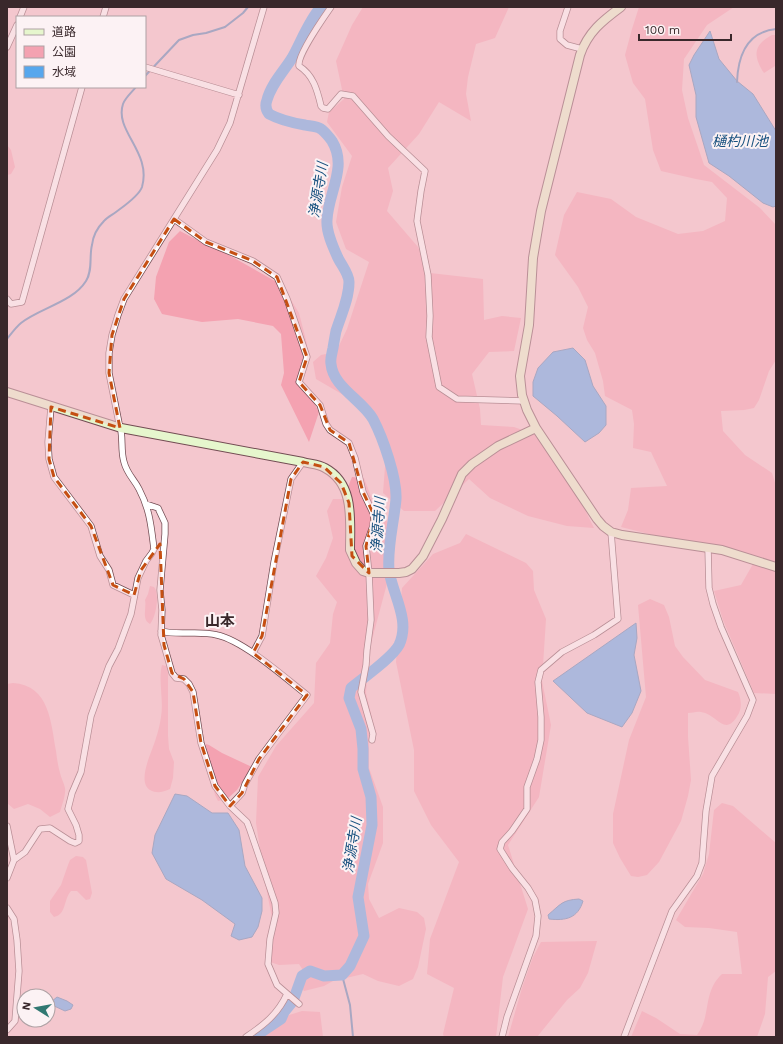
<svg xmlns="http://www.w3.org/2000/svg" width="783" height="1044" font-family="'Work Sans','Noto Sans JP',sans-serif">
<rect width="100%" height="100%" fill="#f4c7ce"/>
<!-- green -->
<path fill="#f4a2b1" d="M363,7H509L495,38L476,44L468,77L466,94L471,121L439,102L419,134L388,168L393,191L387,211L418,247L430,273L483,279L484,320L502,316L521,318L514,351L489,352L472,374L480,409L481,425L514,427L539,436L564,467L594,528L567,526L528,516L490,498L469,479L435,511H404L383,493L387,441L364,407L316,379L313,362L321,355L336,352L347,329L369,262L346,249L336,222L342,187L352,156L327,122L329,112L344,99L336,61L352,25Z
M639,7H734L707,25L684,59L682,90L688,118L704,165L760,208L776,225V360L769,371L759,400L754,408L744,410L721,411L723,431L745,455L772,473L776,486V694L754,693L723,620L714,591L741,585L757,557L719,545L677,541L621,527L628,510L631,488L667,486L651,452L633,448L634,424L632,410L605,396L603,381L595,353L587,340L583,328L588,307L578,287L555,255L564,215L577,192L611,199L636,217L678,234L703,231L725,221L727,198L712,182L696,179L661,171L653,150L645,99L633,83L625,55L632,29Z
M772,35H776V65L775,66L764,73C753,56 753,45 772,35Z
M7,145L11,150L15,167L11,174L7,175Z
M180,231L201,242L227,254L282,285L299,313L307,344L300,377L319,412L309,442L281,385L284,373L281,334L273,326L238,319L202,322L162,314L154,299L156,277L169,242Z
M352,477L364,478L377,512L388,522L393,561L369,651L366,693L372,718L369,740V768L383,807V843L368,884L369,899L379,918L399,908L417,912L424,918L426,929L418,967L413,979L399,986L378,981L363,974L333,981L324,986L304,991L301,987L306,975L299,964L279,965L270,962L266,943L273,923L266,887L256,823L258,777L276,746L314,703L316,663L330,643L333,614L337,602L316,576L326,558L333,538L327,511L333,499H343Z
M466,534L526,563L533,571L534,590L546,619L542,681L551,725L539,797L508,845L528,909L503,977L496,1037H444L443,1034L454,988L427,974L430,939L459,862L431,825L414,791V750L396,662L402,588L433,554L460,543Z
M150,586L154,587C160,594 156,617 150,624C141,619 147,608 145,600L148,594Z
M650,599L664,605L669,617L675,646L683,657L705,680L738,692C741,699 742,706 739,713C725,739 719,715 701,712C697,711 692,713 688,713V737L691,780L688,796L681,821L659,862L647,875L638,877L631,876L620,858L613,843V814L629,740L646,697L638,605Z
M162,665L166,666L168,668V736L169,749L174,762L173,778L170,789C163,792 157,794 150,790C136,781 153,750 156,738C158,732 160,724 161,717C164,701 158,680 162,665Z
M13,683C50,685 51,724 56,751C57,759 58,766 60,773C61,778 64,783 65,788C66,795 62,805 60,812L50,817L40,809L28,804L14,809L7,803V684Z
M206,744L209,745L222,753L252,767L237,790L227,799L218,801L215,795L204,748Z
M722,803L733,806L776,843V971L768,977L765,1014L757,1037H631L642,1011L656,1018L680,1034L697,1035C712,1015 702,993 722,974H742L737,932L709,928L685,927L676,920L703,874L709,854L714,810Z
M76,856L83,857L86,860L92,893L90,899L86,900L77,891H71C63,900 67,914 54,917L50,912V901L61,885L68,865L70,860Z
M597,941L588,973L580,988L567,1000L537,1037H508L522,988L533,957L541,942Z
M302,1011L320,1012L323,1037H258L275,1028L286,1016Z"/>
<!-- water -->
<path fill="#57a7ed" stroke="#4e81b3" d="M710,31L719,59L737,81L753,94L776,131V206L773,207L763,203L729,176L709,163L696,117V95L689,65L694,55Z
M573,348L585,360L593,386L606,406V425L599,433L585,442L557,416L533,396V382L538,368L553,352Z
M636,623L637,638L634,655L641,691L632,713L622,727L587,713L553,681Z
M175,794L187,796L212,813H228L239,830L245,866L262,898V911L258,927L252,937L239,940L231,936L235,924L202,900L166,879L152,853L155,835Z
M579,899L583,901C578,918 566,921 549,919L548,915C561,904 562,900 579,899Z
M57,997L67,1001L73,1005L71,1009L65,1011L52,1005L51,1002Z"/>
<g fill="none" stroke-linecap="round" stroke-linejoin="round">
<!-- stream -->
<path stroke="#4e81b3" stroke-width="2" d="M145,76L179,40L193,35L206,33L225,27L243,13L248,7
M737,82C738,56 747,32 776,29
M7,339C11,334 16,327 21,323C40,308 73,302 86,281C93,270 89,256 92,245C93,236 98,227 104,221C107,217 112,215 116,212C124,206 139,196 142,187C152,152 114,131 123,104C125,98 132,92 136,87
M342,975L350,1005L353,1037"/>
<!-- river -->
<path stroke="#57a7ed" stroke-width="11" d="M254,1037L281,1019L284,1012L293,1001L302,976L310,971L324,976L342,975L350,966L364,936L358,897L372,825L371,797L363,769V749L361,729L349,698L351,688C363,678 392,658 399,645C411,620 392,594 389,570C387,546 394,523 396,499C397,478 383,438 373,419C362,400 333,387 331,364C330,359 332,353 333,348C334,342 335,336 336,331C341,315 349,299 349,282C349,274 342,266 338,258C333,247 326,232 327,220C328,193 348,167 332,141C330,138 324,131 321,129C317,126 309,126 305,125C293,123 280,120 269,114C266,110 265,105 267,100C271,84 284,71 292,58C301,42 309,20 321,7"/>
<defs>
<path id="street" d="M331,7C324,17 297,56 299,66C313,75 317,89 321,106L323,108L328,109L341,94L353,96L388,136L425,171L421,191L417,221L428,275L430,316L429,337L439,387L457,399L524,401
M568,7L560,31V39L567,45L582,49
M20,17L24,7
M103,17L106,7
M7,47L17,25
M145,67L239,95
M174,219L206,242L253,261L277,277L287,299L307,357L299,382L320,405L326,424L330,430L349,443L355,458L363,492L374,515L373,526L366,546L369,573L371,620L367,650L366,665L361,692L373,734L372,740
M7,299L11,304L22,302L82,87
M51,407L48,442L49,459L54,477L91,526L100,556L109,570L113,585L134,595
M146,504L158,508L165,523V534L160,590L162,610L161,635L164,645L172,673L176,678L184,679L189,684L193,692L201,743L215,786L230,806L247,822L250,830L275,903L276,913L270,939L268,964L277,985L299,1004
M161,631C179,636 198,630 217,635C244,641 284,677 307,695L259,759L245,784L242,793L230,806
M253,653L262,636L274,562L291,479L303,462
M7,826L14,860
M7,878L14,860L25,852L40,829L50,828L70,841L75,843L79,841V835L76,825L68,809L72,793L81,772L91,716L109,666L118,649L131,614L138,578L146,561L152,553L154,549C151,526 150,510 139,489C134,479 127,474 124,462C120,449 124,435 119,423L109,373V353L112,335L118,315L124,299L217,150L230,123L264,7
M7,908L14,919L17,940L19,971L15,1021L7,1030
M246,1037C264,1025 278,1014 287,994
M502,1037L507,1017L536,936L538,916L535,900L528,888L512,868L500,849L502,842L512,831L527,809V787L537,759L541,740V717L538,682L541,670L562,652L594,635L618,619L611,532
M624,1037L672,911L697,876L702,863L706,811L712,776L747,716L753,700L721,627L713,604L709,588L708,548"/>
<path id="secondary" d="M621,7C602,21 588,32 580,55L541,211L533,258L529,325L520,376L522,395L527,410L536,428L597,519L603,526L611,532L622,535L722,550L776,567
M7,392L121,428L303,462C310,464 319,464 325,468C355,484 350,521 350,550L356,563L363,571L369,573H399L406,572L412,569L423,556L442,519L462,474L472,464L498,446L536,428"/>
</defs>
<!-- street casing -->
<use href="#street" stroke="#724c53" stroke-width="7"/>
<!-- secondary casing -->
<use href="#secondary" stroke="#724c53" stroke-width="10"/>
<!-- street -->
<use href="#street" stroke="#fff" stroke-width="5.5"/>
<!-- secondary -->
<use href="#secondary" stroke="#e6f6cd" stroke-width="8"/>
</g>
<!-- marked area -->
<path d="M0 0H783V1044H0ZM174,219L206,242L253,261L277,277L307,357L299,382L320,405L330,430L349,443L363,492L374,515L366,546L369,573L352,556L349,503L341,483L324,467L303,462L291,479L262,636L253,653L307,695L259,759L242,793L230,806L215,786L201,743L193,692L184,679L172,673L164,645L160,544L141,570L134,595L113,585L91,526L54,477L49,459L51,407L120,428L109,373L112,335L124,299Z" fill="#f4c7ce" fill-opacity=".55" fill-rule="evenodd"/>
<path fill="none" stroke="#c54f12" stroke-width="3" stroke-dasharray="8 5" stroke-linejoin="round" d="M174,219L206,242L253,261L277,277L307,357L299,382L320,405L330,430L349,443L363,492L374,515L366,546L369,573L352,556L349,503L341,483L324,467L303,462L291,479L262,636L253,653L307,695L259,759L242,793L230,806L215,786L201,743L193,692L184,679L172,673L164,645L160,544L141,570L134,595L113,585L91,526L54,477L49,459L51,407L120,428L109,373L112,335L124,299Z"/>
<g text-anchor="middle" stroke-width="4" stroke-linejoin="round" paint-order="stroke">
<!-- water labels -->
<g font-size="14" font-style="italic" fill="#18517f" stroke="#fcf2f4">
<text x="740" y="146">樋杓川池</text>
<text transform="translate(318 190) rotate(-81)" y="5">浄源寺川</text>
<text transform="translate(378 525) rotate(-86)" y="5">浄源寺川</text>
<text transform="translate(352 845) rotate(-81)" y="5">浄源寺川</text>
</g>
<!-- quarter labels -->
<g font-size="15" font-weight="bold" fill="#39282b" stroke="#fcf2f4">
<text x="220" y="626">山本</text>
</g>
</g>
<!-- border -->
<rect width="783" height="1044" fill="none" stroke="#39282b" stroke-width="16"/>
<!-- legend -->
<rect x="16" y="16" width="130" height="72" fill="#fcf2f4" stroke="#aea1a4"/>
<rect x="24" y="29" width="20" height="6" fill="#e6f6cd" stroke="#aea1a4"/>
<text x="52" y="36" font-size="12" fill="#39282b">道路</text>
<rect x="24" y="46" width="20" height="12" fill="#f4a2b1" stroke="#aea1a4"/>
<text x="52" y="56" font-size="12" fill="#39282b">公園</text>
<rect x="24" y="66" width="20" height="12" fill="#57a7ed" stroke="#aea1a4"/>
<text x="52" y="76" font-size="12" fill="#39282b">水域</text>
<!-- north arrow -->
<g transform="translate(36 1008) rotate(281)"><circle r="19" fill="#fcf2f4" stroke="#aea1a4"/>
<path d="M0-3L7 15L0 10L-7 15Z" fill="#317872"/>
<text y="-6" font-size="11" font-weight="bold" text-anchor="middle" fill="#39282b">N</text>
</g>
<!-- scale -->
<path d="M639 34v6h92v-6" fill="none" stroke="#39282b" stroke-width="2"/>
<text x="645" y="34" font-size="12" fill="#39282b" stroke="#fcf2f4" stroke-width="3" paint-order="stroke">100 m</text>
</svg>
